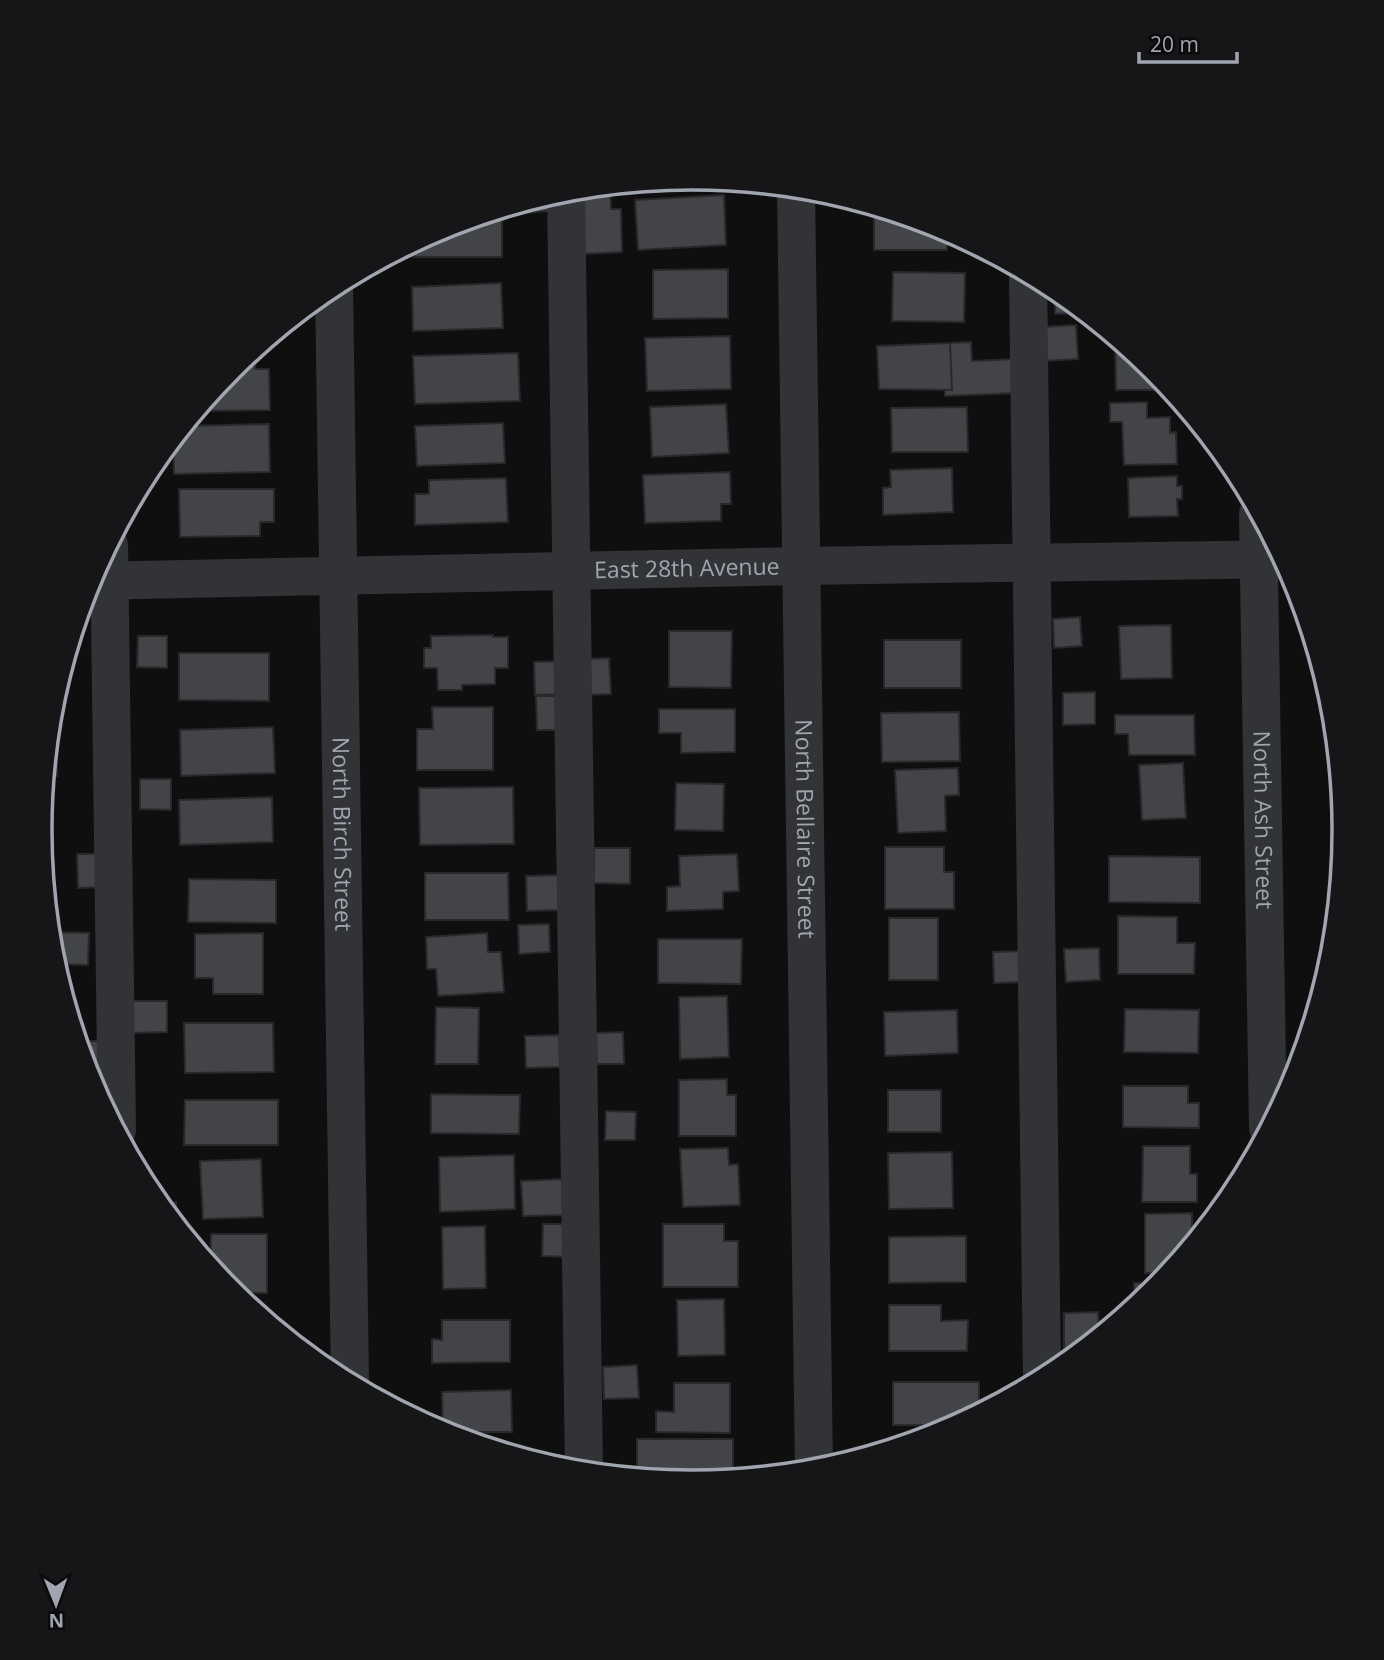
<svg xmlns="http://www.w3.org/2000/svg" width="1384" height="1660" font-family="'Open Sans',sans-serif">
<rect width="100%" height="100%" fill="#0f0f10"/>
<!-- building -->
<path fill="#434448" stroke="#29292c" stroke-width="2" d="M610,186L611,209H621L622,252L583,254L580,189Z
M724,195L726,245L638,250L635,200Z
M549,196V211L510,214V207Z
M874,210H883L947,231V250H874Z
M485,215H502V257H412L413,244L443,228Z
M728,269V318L653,319V270Z
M893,272L965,273L964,322L892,321Z
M501,283L503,328L413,331L412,287Z
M1055,289L1085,313L1055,314Z
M1076,325L1078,359L1044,361L1042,327Z
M730,336L731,389L647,391L645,338Z
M1115,340L1153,369L1170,390H1116Z
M971,342L972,361L1015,359L1017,393L945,396V390H952L950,343Z
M950,343L952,390L879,389L877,346Z
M255,349V369H269L270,410L199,411L231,369Z
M518,353L520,401L415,404L413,356Z
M1147,402V418L1170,417V433L1176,432L1177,464L1124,465L1122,422H1110V403Z
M726,404L729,453L652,457L650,407Z
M967,407L968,452H892L891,408Z
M503,423L505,463L417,466L415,426Z
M269,424L270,472L174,474L173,440L184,426Z
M952,468L953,512L883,515V488L891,487L890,470Z
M730,472L731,504H721V521L645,523L643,475Z
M1177,476V486H1182V499H1177L1178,516L1129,517L1128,478Z
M506,478L508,522L415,525V494H429V480Z
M179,489H274V522H260V536L180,537Z
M1080,617L1082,646L1054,648L1053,619Z
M1171,625L1172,678L1121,679L1119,626Z
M669,631H732L731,688L669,687Z
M493,635V637H508V668H495V684L462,685V690H438L437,668H424V648H431V636Z
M138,636H167V668L137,667Z
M884,640H961V688H884Z
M179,653H269V701L179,700Z
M609,658L611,694L587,695L585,659Z
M568,661V694L535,695L534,662Z
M1095,692V724L1063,725V693Z
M536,696H570V730H537Z
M432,707H493V770H417V729H433Z
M52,708H56L57,776H46Z
M659,709H735V752L681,753V733H659Z
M959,712L960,761L882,762L881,713Z
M1115,715H1194L1195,755H1129L1128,734H1115Z
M273,727L275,773L181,776L180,730Z
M1183,763L1186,818L1142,820L1139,765Z
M958,768L959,795L945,796L946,831L898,833L895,770Z
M140,779H171V810L140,809Z
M676,783L724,784L723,831L675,830Z
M513,787L514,844L420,845L419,788Z
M272,797L273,842L180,845L179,800Z
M885,847H944V872H954V909H885Z
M594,848H630V884L594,883Z
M77,854H110L111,887L78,888Z
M737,854L739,891L723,892V909L667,911V887L680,886L679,856Z
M1109,856L1200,857V903L1109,902Z
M425,873H508L509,920H425Z
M560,875L561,910L527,911L526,876Z
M189,879L276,880V923L188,922Z
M1118,916L1177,917V943H1195L1194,974H1118Z
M889,918H938V980H889Z
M549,924L550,952L519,954L518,925Z
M54,932L89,933L88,965L55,964Z
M263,933V994H213V978H195V934Z
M487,933L488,952H501L504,992L438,996L436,969H427L426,937Z
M658,939H742L741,984L658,983Z
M1099,948L1100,980L1066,982L1064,949Z
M1024,951L1025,982L994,983L993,952Z
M727,996L729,1057L680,1059L679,997Z
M131,1001H167V1032L132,1033Z
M436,1007L479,1008L478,1064H435Z
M1125,1009L1199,1010L1198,1053L1124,1052Z
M957,1010L958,1053L885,1056L884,1012Z
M184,1023H273L274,1072L185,1073Z
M623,1032L624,1064H597L596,1033Z
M559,1035L560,1067L526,1068L525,1036Z
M78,1041H99L100,1071H87Z
M727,1079V1095H736V1136H679V1080Z
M1123,1086H1188V1103H1199V1128L1123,1127Z
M888,1090H941V1132H888Z
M431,1094L520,1095L519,1134L431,1133Z
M185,1100H278V1145H184Z
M606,1111L636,1112L635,1140H605Z
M1143,1146H1190V1174H1197V1202H1142Z
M728,1148L729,1165L738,1164L740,1205L683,1207L680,1149Z
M952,1152L953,1208L889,1209L888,1153Z
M514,1155L515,1209L440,1212L439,1157Z
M261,1159L263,1217L203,1219L200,1161Z
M564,1179L566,1215L523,1216L521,1181Z
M176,1202L177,1222H175L159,1203Z
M1192,1213V1243L1168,1273H1145V1214Z
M543,1224H572V1257L542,1256Z
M663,1224H724V1241H738V1287H663Z
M485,1226L486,1288L443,1289L442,1227Z
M211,1234H267V1293H234L231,1291L210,1266Z
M966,1236V1282L889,1283V1237Z
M1134,1283H1159L1135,1306Z
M724,1299L725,1355L678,1356L677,1300Z
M889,1305H941V1321L968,1320L967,1351H889Z
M1098,1312L1099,1335L1079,1351L1064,1352V1313Z
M442,1320H510V1362L432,1363V1339L442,1340Z
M637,1365L639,1398L604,1399L603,1367Z
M893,1382H979V1408L961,1409L960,1422L954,1425H893Z
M674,1383H730V1433L656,1432V1411L674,1412Z
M511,1390L512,1432H443L442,1392Z
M637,1439H733V1478L692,1482L667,1479V1475H637Z"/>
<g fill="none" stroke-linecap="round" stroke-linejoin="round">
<!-- minor -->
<g stroke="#323337" stroke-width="38">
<path id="s1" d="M796,189L814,1470"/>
<path d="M566,191L584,1471"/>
<path d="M1028,274L1042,1378"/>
<path id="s2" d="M334,286L350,1383"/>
<path id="s3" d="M1258,514L1268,1128"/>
<path d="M109,545L117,1130"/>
<path id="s4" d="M90,581L801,566L1283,559"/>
</g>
</g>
<g text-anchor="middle" stroke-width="6" stroke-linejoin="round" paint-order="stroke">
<!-- street labels -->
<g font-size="23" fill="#a1a5b0" stroke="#0a0a0b">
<text dy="8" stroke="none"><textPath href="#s4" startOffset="597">East 28th Avenue</textPath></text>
<text dy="8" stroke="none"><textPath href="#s3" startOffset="306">North Ash Street</textPath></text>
<text dy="8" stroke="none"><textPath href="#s1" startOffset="640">North Bellaire Street</textPath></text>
<text dy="8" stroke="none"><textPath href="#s2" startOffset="548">North Birch Street</textPath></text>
</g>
</g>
<!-- crop -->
<path d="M0 0H1384V1660H0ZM52 830a640 640 0 1 1 1280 0a640 640 0 1 1-1280 0Z" fill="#161618" fill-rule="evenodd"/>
<path fill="none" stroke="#a1a5b0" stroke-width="3.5" d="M52 830a640 640 0 1 1 1280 0a640 640 0 1 1-1280 0Z"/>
<!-- north arrow -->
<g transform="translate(56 1604) rotate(179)" stroke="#0a0a0b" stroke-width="5" paint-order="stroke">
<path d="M0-5L12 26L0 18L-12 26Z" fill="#a1a5b0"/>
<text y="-10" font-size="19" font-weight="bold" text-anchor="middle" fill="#a1a5b0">N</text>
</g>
<!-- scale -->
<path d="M1139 52v10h98v-10" fill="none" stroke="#a1a5b0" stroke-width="3.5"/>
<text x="1150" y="52" font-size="21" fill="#a1a5b0" stroke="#0a0a0b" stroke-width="5" paint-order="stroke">20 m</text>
</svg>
